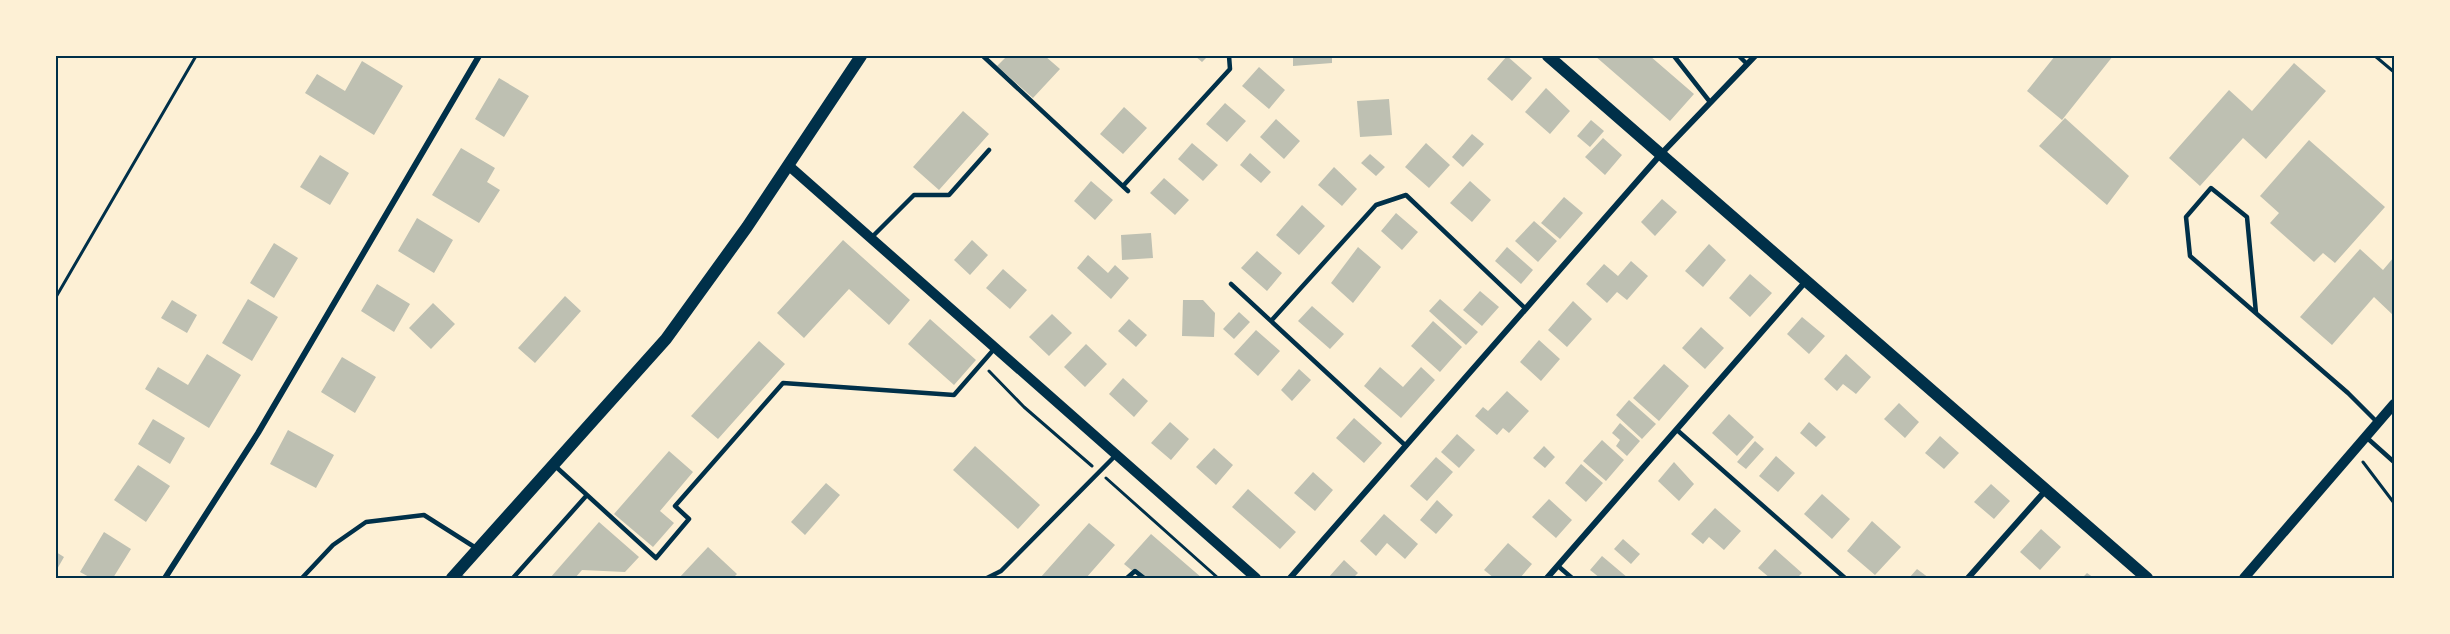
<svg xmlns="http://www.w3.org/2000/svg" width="2450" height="634" font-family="'Work Sans',sans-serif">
<rect width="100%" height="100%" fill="#fdf0d5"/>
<!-- building -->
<path fill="#bec0b2" d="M1007,56H1045L1060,69L1033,98L997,66Z
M1195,56H1208L1202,62Z
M1293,56H1332V63L1293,66Z
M1507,56L1532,78L1512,101L1487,79Z
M1595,56H1650L1694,94L1670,121Z
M2055,56H2113L2062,120L2027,91Z
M362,61L403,86L374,135L305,93L317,74L345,91Z
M2294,63L2326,91L2266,159L2243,138L2200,186L2169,158L2229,90L2252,111Z
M1259,67L1285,90L1269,109L1242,86Z
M499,78L529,96L504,137L475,119Z
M1546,88L1570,111L1550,134L1525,112Z
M1389,99L1392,135L1360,137L1357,101Z
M1225,103L1246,121L1227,142L1206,124Z
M1124,107L1147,128L1123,154L1100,134Z
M963,111L989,134L939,190L913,167Z
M2065,118L2129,176L2107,205L2039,146Z
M1276,119L1300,141L1284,159L1260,137Z
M1591,120L1604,131L1590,147L1577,136Z
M1472,134L1484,144L1463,167L1452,157Z
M1603,138L1622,155L1605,175L1585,157Z
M2309,140L2385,207L2335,263L2323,253L2314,262L2270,223L2279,213L2260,196Z
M1192,143L1218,165L1203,181L1178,159Z
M1426,143L1450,165L1429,188L1405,167Z
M461,148L495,168L487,182L500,190L479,223L432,195Z
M1250,153L1271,172L1261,183L1240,165Z
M1370,154L1385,167L1376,176L1361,163Z
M320,155L349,173L330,205L300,187Z
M1334,167L1357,189L1342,206L1318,185Z
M1164,178L1189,200L1175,215L1150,193Z
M1091,181L1113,200L1095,220L1074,201Z
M1470,181L1491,200L1472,222L1450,203Z
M1564,197L1583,213L1560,239L1541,223Z
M1662,199L1677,212L1655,236L1641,222Z
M1302,205L1325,226L1299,255L1276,235Z
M1396,213L1418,232L1402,250L1381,231Z
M417,218L453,240L434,273L398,251Z
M1534,221L1557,241L1538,262L1515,241Z
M1151,233L1153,258L1122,260L1121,235Z
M843,240L910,300L889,325L849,289L804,338L777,313Z
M972,240L988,255L970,275L954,260Z
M274,243L298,258L274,298L250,283Z
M1709,244L1726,260L1703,287L1685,271Z
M1358,247L1381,267L1353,303L1331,283Z
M1507,247L1533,270L1521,284L1495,261Z
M2360,249L2383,270L2394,257V316L2374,297L2332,345L2300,317Z
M1257,251L1282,273L1267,291L1241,268Z
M1088,255L1108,273L1115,265L1129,278L1111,299L1077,268Z
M1631,261L1648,276L1627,300L1617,292L1607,303L1586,284L1604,264L1618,276Z
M1003,269L1027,290L1010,309L986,288Z
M1750,274L1772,293L1750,317L1729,298Z
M377,284L410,304L394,332L361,311Z
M1480,291L1499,307L1482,326L1463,310Z
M565,296L581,311L535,363L518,348Z
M248,299L278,317L252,361L222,343Z
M1440,299L1478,332L1466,345L1429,311Z
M172,300L197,315L187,333L161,318Z
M1183,300H1203L1215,313L1214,337L1182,336Z
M1573,301L1592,319L1567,347L1548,330Z
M433,303L455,324L431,349L409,328Z
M1312,306L1344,334L1330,349L1298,321Z
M1239,312L1250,322L1234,339L1223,329Z
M1052,314L1072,333L1049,356L1029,337Z
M1802,317L1825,336L1809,354L1787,334Z
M930,319L976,360L954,385L908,344Z
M1129,319L1147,335L1136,347L1118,331Z
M1433,321L1462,347L1440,372L1411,346Z
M1701,327L1724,348L1705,369L1682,348Z
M1256,330L1280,351L1258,376L1234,354Z
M1539,340L1560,359L1541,381L1520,362Z
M759,341L785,364L718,439L691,416Z
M1086,344L1107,364L1085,387L1064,367Z
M207,354L241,375L209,428L145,389L158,367L188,385Z
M1846,354L1871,377L1856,394L1843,384L1837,391L1824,379Z
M342,357L376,377L355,413L321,392Z
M1664,364L1689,386L1659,421L1633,398Z
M1380,367L1403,387L1421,367L1435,380L1401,418L1364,386Z
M1299,369L1311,380L1292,401L1281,390Z
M1123,378L1148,401L1134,417L1109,394Z
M1507,391L1529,411L1509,433L1503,428L1497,435L1475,416L1483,407L1488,411Z
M1629,400L1656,424L1642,439L1616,415Z
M1899,403L1919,422L1905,438L1884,419Z
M1729,414L1754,437L1737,456L1712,433Z
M1354,418L1382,443L1364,463L1336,438Z
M153,419L185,438L170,464L138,444Z
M1170,422L1189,439L1171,460L1151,443Z
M1809,422L1826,437L1816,447L1800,433Z
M1620,423L1640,441L1627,456L1616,446L1620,440L1612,433Z
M288,430L334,455L316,488L270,464Z
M1457,434L1475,450L1459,468L1441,452Z
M1940,436L1959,453L1944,469L1925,453Z
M1602,440L1624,460L1606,481L1583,461Z
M1755,441L1764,449L1746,469L1737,462Z
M975,446L1040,505L1018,529L953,470Z
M1544,446L1555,457L1545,468L1533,458Z
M1214,448L1233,465L1216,485L1196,467Z
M669,451L693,472L660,511L674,523L653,547L614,514Z
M1776,456L1795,473L1778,492L1759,476Z
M1436,457L1453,472L1427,501L1410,486Z
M1674,462L1694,484L1679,501L1658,481Z
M1581,464L1603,483L1586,502L1565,483Z
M138,465L170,486L146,522L114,500Z
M1313,472L1333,490L1315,511L1294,493Z
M826,483L840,495L805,535L791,522Z
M1991,484L2010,501L1994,519L1974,502Z
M1248,489L1296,532L1280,549L1232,507Z
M1822,494L1850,519L1832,539L1804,514Z
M1549,499L1572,520L1556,538L1532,517Z
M1437,500L1453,515L1436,534L1420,520Z
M1715,508L1741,531L1724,550L1709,537L1703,544L1691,534Z
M1384,514L1418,544L1405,559L1387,543L1376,556L1360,541Z
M1872,521L1901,547L1875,575L1847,551Z
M599,522L639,557L625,572L582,570L575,578H550Z
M1089,523L1115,545L1086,578H1040Z
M2041,529L2061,547L2040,570L2020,552Z
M104,532L131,549L113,578H91L80,572Z
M1151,534L1202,578H1141L1124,564Z
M1623,539L1640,554L1631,564L1614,549Z
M1508,543L1532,564L1520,578H1494L1484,570Z
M708,547L737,574L733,578H679Z
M1775,549L1802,573L1797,578H1770L1758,568Z
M56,552L64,557L56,571Z
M1602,556L1628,578H1600L1590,570Z
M1344,560L1358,573L1353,578H1328Z
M1917,569L1929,578H1909Z
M2087,573L2094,578H2082Z"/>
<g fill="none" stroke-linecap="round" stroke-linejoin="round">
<!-- path -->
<path stroke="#003049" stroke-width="3" d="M2375,56L2394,72
M56,297L196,56
M989,371L1024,407L1092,466
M2363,462L2394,503
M1106,478L1218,578"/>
<!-- service -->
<path stroke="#003049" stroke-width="4.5" d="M983,56L1128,191
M1674,56L1710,102
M1739,56L1747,64
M1123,186L1230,69L1229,56
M871,238L914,195H949L989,150
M1231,284L1406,446
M2256,313L2247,217L2211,188L2186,217L2190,256L2348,393L2378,423
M1271,321L1376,205L1406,195L1526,309
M1677,430L1845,578
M2366,437L2394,462
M587,495L656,558L689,519L675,506L783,383L954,395L995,348
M1558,566L1572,578
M455,576L463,578
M302,578L333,545L366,522L424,515L476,548
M513,578L587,495L554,465
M987,578L1001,571L1116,455
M1127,578L1135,571L1144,578"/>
<!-- minor -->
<path stroke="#003049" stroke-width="6" d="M165,578L258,433L479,56
M1290,578L1661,154L1755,56
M1547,578L1806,281
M1968,578L2046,490"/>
<!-- tertiary -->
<path stroke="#003049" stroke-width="10" d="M788,165L1256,578
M2244,578L2394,404"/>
<!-- secondary -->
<path stroke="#003049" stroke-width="12" d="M1548,56L2147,578
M452,578L666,339L747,227L861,56"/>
</g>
<!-- border -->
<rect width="2450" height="634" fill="none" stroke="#fdf0d5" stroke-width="114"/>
<rect x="57" y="57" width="2336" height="520" fill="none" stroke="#003049" stroke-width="2"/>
</svg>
